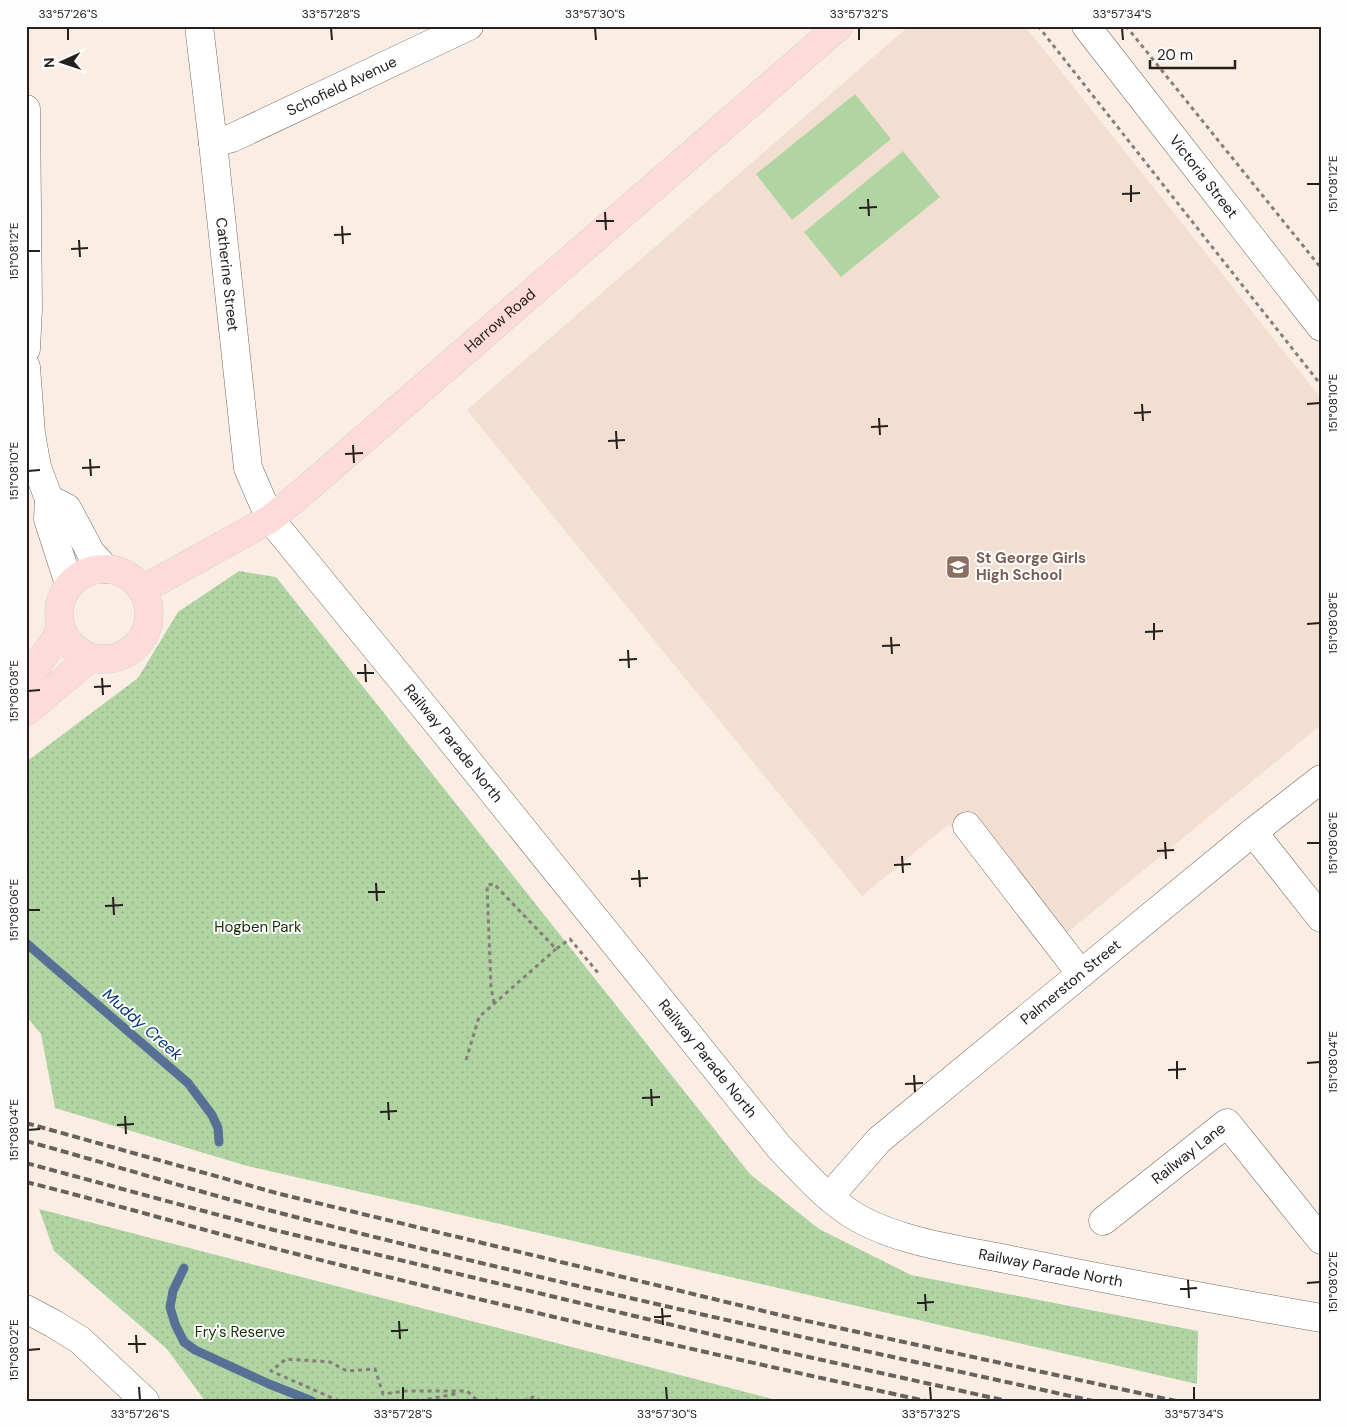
<svg xmlns="http://www.w3.org/2000/svg" width="1347" height="1427" font-family="'DM Sans',sans-serif">
<defs>
<pattern id="park-dots" width="8" height="8" patternUnits="userSpaceOnUse" patternTransform="scale(1.25)"><rect width="8" height="8" fill="#b1d4a3"/><path d="M2 2h.1M6 6h.1" fill="none" stroke="#98b68c" stroke-width="1.8" stroke-linecap="round"/></pattern>
</defs>
<rect width="100%" height="100%" fill="#faeee4"/>
<!-- built -->
<path fill="#f3dfd1" d="M909,26H1025L1321,398V725L1046,950L949,824L862,896L467,410Z"/>
<!-- green -->
<path fill="#b1d4a3" d="M855,94L891,139L792,220L756,174Z
M903,151L940,197L841,277L804,232Z"/>
<!-- park -->
<path fill="url(#park-dots)" d="M239,571L276,577L750,1174L819,1229L911,1275L1198,1331L1197,1384L247,1166L55,1108L41,1034L26,1016V762L138,678L178,612Z
M39,1209L780,1401H205L167,1349L54,1251Z"/>
<g fill="none" stroke-linecap="round" stroke-linejoin="round">
<!-- stream -->
<path stroke="#577096" stroke-width="9" d="M26,943L188,1083L212,1115L218,1128L219,1142
M184,1268L173,1291L170,1307L175,1324L184,1342L195,1350L269,1384L312,1401"/>
<defs>
<g id="minor">
<path id="s1" d="M199,26L213,143L248,468L270,519L430,714L779,1147C803,1172 828,1201 858,1218C902,1243 962,1250 1011,1260C1114,1281 1217,1300 1321,1318"/>
<path id="s2" d="M1086,26L1321,327"/>
<path d="M26,109L28,308L26,349"/>
<path id="s3" d="M213,143L232,138L469,26"/>
<path d="M26,367L31,434L37,467L49,499L48,519L69,584"/>
<path d="M49,499L67,508L91,553L106,569"/>
<path d="M967,826L1081,974"/>
<path d="M1253,832L1321,918"/>
<path id="s4" d="M829,1197L879,1140L1253,832L1321,779"/>
<path id="s5" d="M1103,1221L1227,1123L1321,1240"/>
<path d="M26,1309L54,1324L80,1340L145,1401"/>
</g>
<g id="major">
<circle cx="104" cy="614" r="45"/>
<path id="s6" d="M142,590L270,519L304,491L839,26"/>
<path d="M26,680L53,643L61,628"/>
<path d="M26,712L91,657"/>
</g>
</defs>
<!-- minor casing -->
<use href="#minor" stroke="#756a62" stroke-width="29"/>
<!-- major casing -->
<use href="#major" stroke="#d3d2d2" stroke-width="29"/>
<!-- path -->
<path stroke="#867e78" stroke-width="3" stroke-dasharray="4 4" stroke-linecap="butt" d="M1038,26L1321,385
M1126,26L1321,268
M494,1003L491,987L487,885L494,884L556,949L570,939L599,974
M466,1060L479,1017L556,949
M339,1401L271,1371L286,1359L330,1362L347,1371L375,1369L383,1394L406,1391H467L478,1401
M420,1401L459,1393
M494,1401L498,1399L504,1401
M523,1401L533,1397L541,1401"/>
<!-- minor -->
<use href="#minor" stroke="#fff" stroke-width="28"/>
<!-- major -->
<use href="#major" stroke="#fddbda" stroke-width="28"/>
<!-- rail -->
<path stroke="#68615c" stroke-width="4" stroke-dasharray="8 4" stroke-linecap="butt" d="M26,1123L280,1194L784,1316L1176,1401
M26,1141C110,1164 192,1190 276,1212C547,1282 820,1341 1093,1401
M26,1163L274,1230L777,1350L1007,1401
M26,1182C106,1202 185,1225 265,1246C484,1302 705,1353 926,1401"/>
</g>
<!-- ticks -->
<path fill="none" stroke="#25201d" stroke-width="2" d="M68,28V40M331,28L332,40M595,28L596,40M859,28V40M1122,28L1123,40M1307,184H1320M1131,185V202M1122,194L1140,193M868,199L869,216M859,208L877,207M605,212L606,230M596,221H614M342,226L343,244M334,235L351,234M79,240L80,257M71,249L88,248M28,251H40M1142,404L1143,421M1307,404L1320,403M1134,413L1151,412M879,418L880,435M871,427L888,426M616,431L617,449M608,441L625,440M353,445L354,463M345,454L363,453M90,459L91,476M82,468L100,467M28,471L40,470M1154,623V640M1307,624L1320,623M1145,632L1163,631M891,637L892,654M882,646L900,645M628,650L629,668M619,660L637,659M365,664L366,682M357,673H374M102,678L103,695M94,687L111,686M28,691L40,690M1165,842L1166,859M1307,843H1320M1157,851L1174,850M902,856L903,873M894,865L911,864M639,870L640,887M631,879L648,878M376,883L377,901M368,892H385M113,897L114,915M105,906L123,905M28,910H40M1177,1061V1079M1307,1063L1320,1062M1168,1070L1186,1069M914,1075L915,1092M905,1084L923,1083M651,1089L652,1106M642,1098L660,1097M388,1102L389,1120M380,1112L397,1111M125,1116L126,1134M117,1125L134,1124M28,1130L40,1129M1188,1280L1189,1298M1307,1283L1320,1282M1180,1289L1197,1288M925,1294L926,1311M917,1303L934,1302M662,1308L663,1325M654,1317L671,1316M399,1321L400,1339M391,1331L408,1330M136,1335L137,1353M128,1344H146M28,1350L40,1349M139,1387L140,1400M403,1387V1400M666,1387L667,1400M930,1387L931,1400M1194,1387V1400"/>
<!-- icons -->
<defs>
<symbol id="school-square" viewBox="-11 -11 22 22"><rect x="-9" y="-9" width="18" height="18" rx="4" fill="#8d6e63" stroke="#fdfdfd"/><path d="M0-5L7-2L0 1L-7-2ZM-4 1L0 2.5L4 1V4Q0 6-4 4Z" fill="#fff"/></symbol>
</defs>
<g fill-rule="evenodd">
<use href="#school-square" x="944" y="553" width="28" height="28"/>
</g>
<g text-anchor="middle" stroke-width="4" stroke-linejoin="round" paint-order="stroke">
<!-- street labels -->
<g font-size="15" fill="#25201d" stroke="#fdfdfd">
<text dy="5" stroke="none"><textPath href="#s3" startOffset="141">Schofield Avenue</textPath></text>
<text dy="5" stroke="none"><textPath href="#s2" startOffset="191">Victoria Street</textPath></text>
<text dy="5" stroke="none"><textPath href="#s1" startOffset="250">Catherine Street</textPath></text>
<text dy="5" stroke="none"><textPath href="#s6" startOffset="450">Harrow Road</textPath></text>
<text dy="5" stroke="none"><textPath href="#s1" startOffset="790">Railway Parade North</textPath></text>
<text dy="5" stroke="none"><textPath href="#s4" startOffset="324">Palmerston Street</textPath></text>
<text dy="5" stroke="none"><textPath href="#s1" startOffset="1195">Railway Parade North</textPath></text>
<text dy="5" stroke="none"><textPath href="#s5" startOffset="109">Railway Lane</textPath></text>
<text dy="5" stroke="none"><textPath href="#s1" startOffset="1615">Railway Parade North</textPath></text>
</g>
<!-- education labels -->
<g font-size="15" font-weight="bold" fill="#785e54" stroke="#fdfdfd" text-anchor="start">
<text x="976" y="563">St George Girls<tspan x="976" dy="17">High School</tspan></text>
</g>
<!-- park labels -->
<g font-size="15" fill="#163107" stroke="#fdfdfd">
<text x="258" y="932">Hogben Park</text>
<text x="240" y="1337">Fry's Reserve</text>
</g>
<!-- water labels -->
<g font-size="16" font-style="italic" fill="#023577" stroke="#fdfdfd">
<text transform="translate(143 1024) rotate(41)" y="6">Muddy Creek</text>
</g>
</g>
<!-- border -->
<rect width="1347" height="1427" fill="none" stroke="#fdfdfd" stroke-width="55"/>
<!-- north arrow -->
<g transform="translate(62 62) rotate(267)" stroke="#fdfdfd" stroke-width="4" paint-order="stroke">
<path d="M0-4L9 19L0 12L-9 19Z" fill="#25201d"/>
<text y="-8" font-size="14" font-weight="bold" text-anchor="middle" fill="#25201d">N</text>
</g>
<!-- scale -->
<path d="M1150 60v8h85v-8" fill="none" stroke="#25201d" stroke-width="2.5"/>
<text x="1157" y="60" font-size="15" fill="#25201d" stroke="#fdfdfd" stroke-width="4" paint-order="stroke">20 m</text>
<rect x="28" y="28" width="1292" height="1372" fill="none" stroke="#25201d" stroke-width="2"/>
<g font-size="12" text-anchor="middle" fill="#25201d">
<text x="68" y="18">33°57'26"S</text>
<text x="331" y="18">33°57'28"S</text>
<text x="595" y="18">33°57'30"S</text>
<text x="859" y="18">33°57'32"S</text>
<text x="1122" y="18">33°57'34"S</text>
<text transform="translate(1333 184) rotate(-90)" y="4">151°08'12"E</text>
<text transform="translate(14 251) rotate(-90)" y="4">151°08'12"E</text>
<text transform="translate(1333 403) rotate(-90)" y="4">151°08'10"E</text>
<text transform="translate(14 471) rotate(-90)" y="4">151°08'10"E</text>
<text transform="translate(1333 623) rotate(-90)" y="4">151°08'08"E</text>
<text transform="translate(14 691) rotate(-90)" y="4">151°08'08"E</text>
<text transform="translate(1333 843) rotate(-90)" y="4">151°08'06"E</text>
<text transform="translate(14 910) rotate(-90)" y="4">151°08'06"E</text>
<text transform="translate(1333 1062) rotate(-90)" y="4">151°08'04"E</text>
<text transform="translate(14 1130) rotate(-90)" y="4">151°08'04"E</text>
<text transform="translate(1333 1282) rotate(-90)" y="4">151°08'02"E</text>
<text transform="translate(14 1350) rotate(-90)" y="4">151°08'02"E</text>
<text x="140" y="1418">33°57'26"S</text>
<text x="403" y="1418">33°57'28"S</text>
<text x="667" y="1418">33°57'30"S</text>
<text x="931" y="1418">33°57'32"S</text>
<text x="1194" y="1418">33°57'34"S</text>
</g>
</svg>
